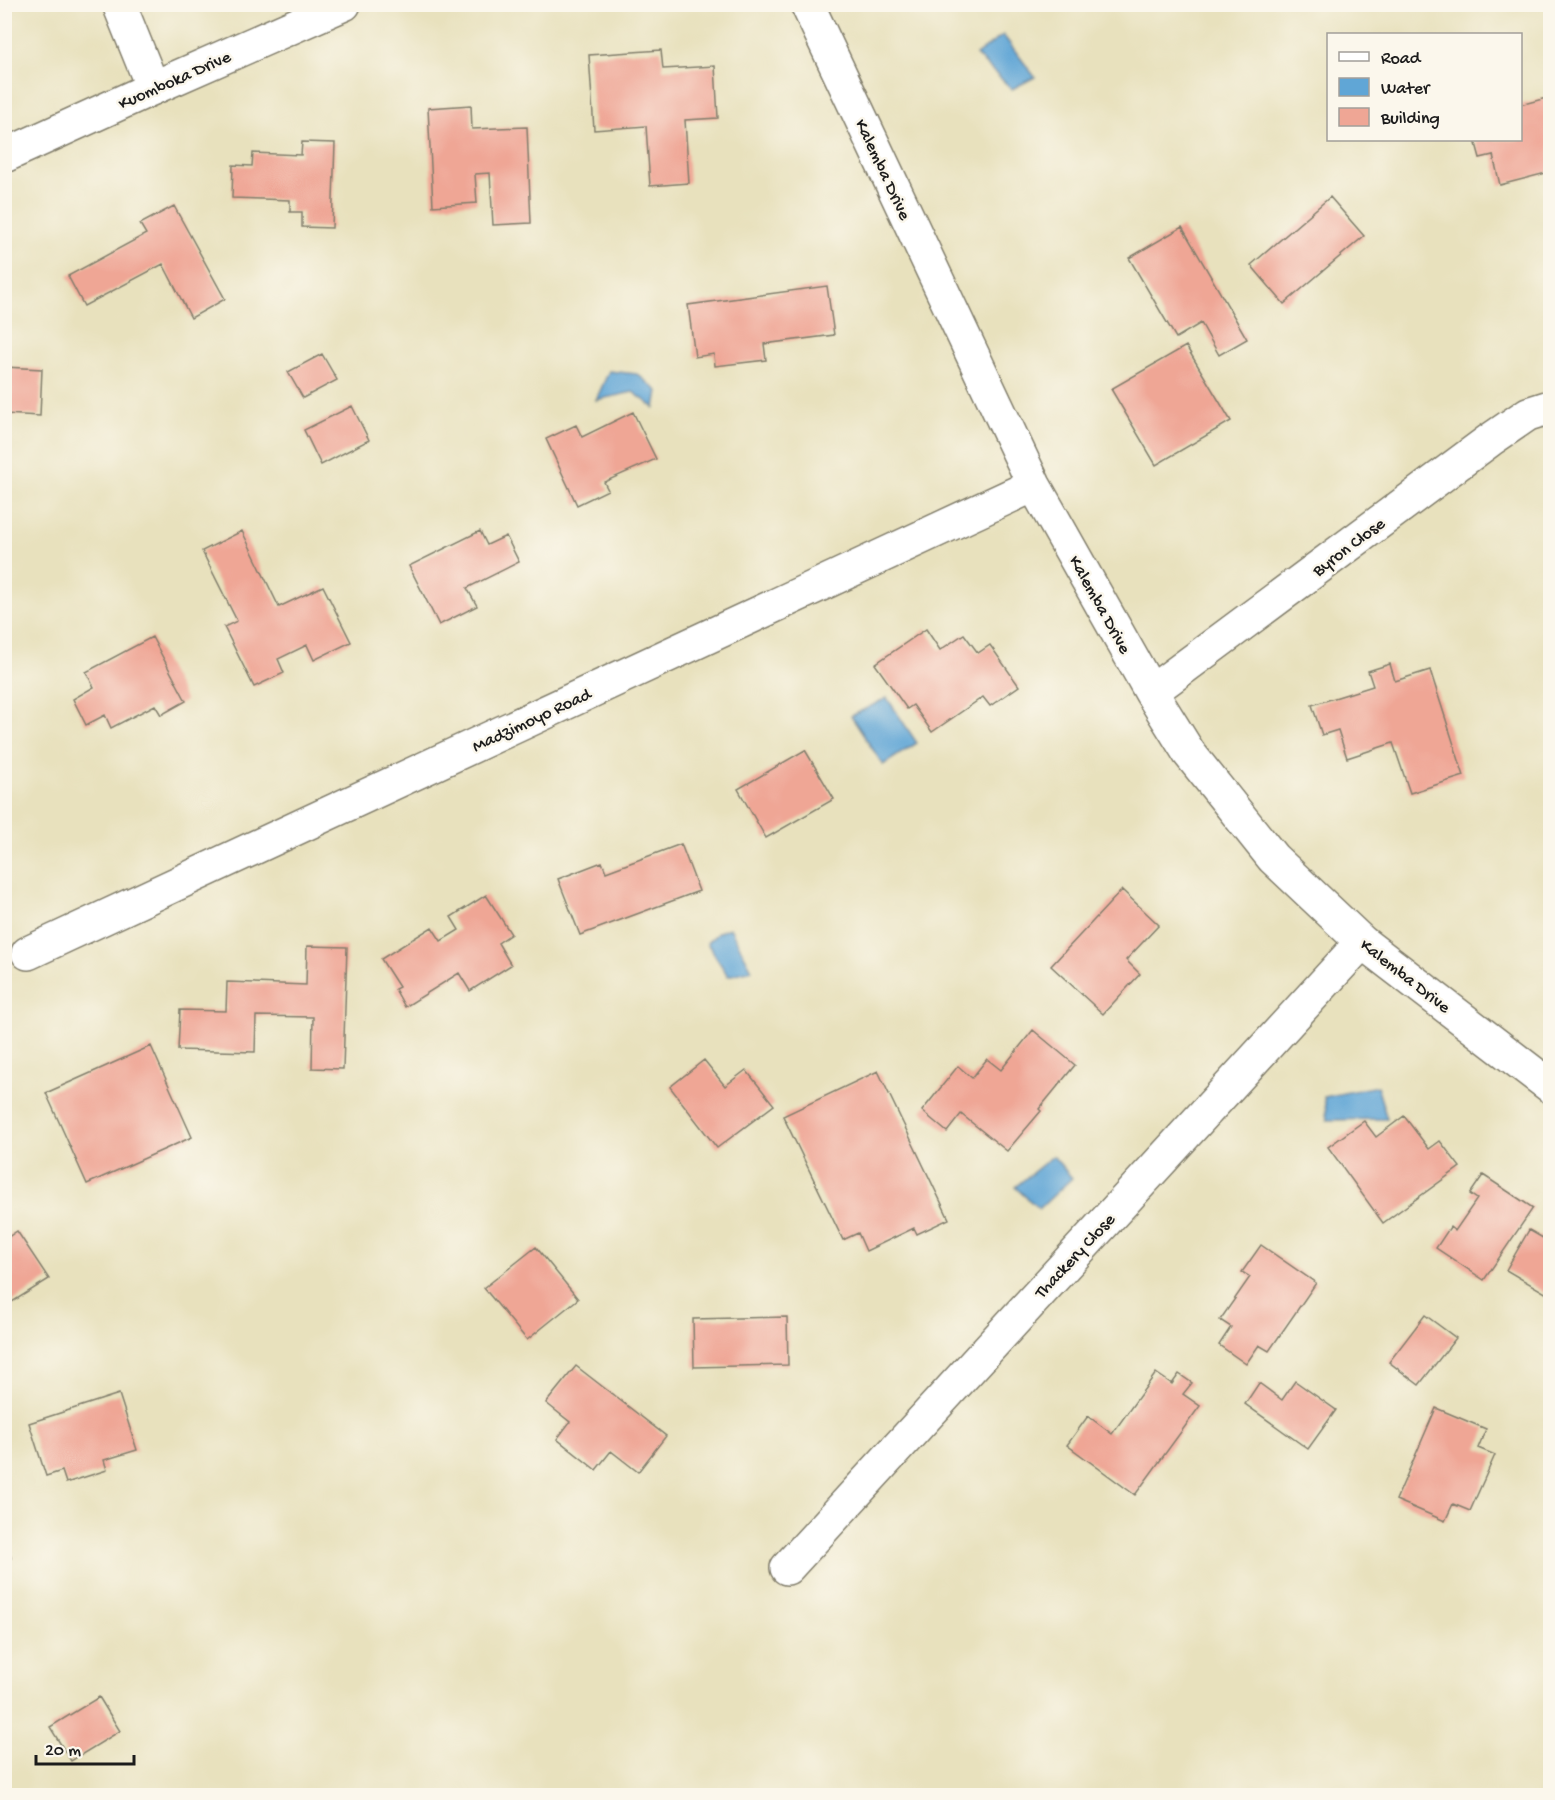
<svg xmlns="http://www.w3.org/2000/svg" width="1555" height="1800" font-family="'Gochi Hand',sans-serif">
<rect width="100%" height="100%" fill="#fbf7ec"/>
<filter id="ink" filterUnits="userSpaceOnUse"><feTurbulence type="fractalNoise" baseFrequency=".0167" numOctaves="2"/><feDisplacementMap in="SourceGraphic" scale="12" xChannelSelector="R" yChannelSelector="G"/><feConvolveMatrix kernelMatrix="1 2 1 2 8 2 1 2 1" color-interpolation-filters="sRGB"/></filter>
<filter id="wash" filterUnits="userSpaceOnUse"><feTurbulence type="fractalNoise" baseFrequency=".008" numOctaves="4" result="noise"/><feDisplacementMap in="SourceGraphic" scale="24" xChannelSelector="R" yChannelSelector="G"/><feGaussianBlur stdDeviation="1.35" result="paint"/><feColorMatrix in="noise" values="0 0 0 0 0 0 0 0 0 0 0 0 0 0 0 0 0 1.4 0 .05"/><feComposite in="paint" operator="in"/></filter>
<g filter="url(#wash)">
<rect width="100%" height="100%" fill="#e8e1bd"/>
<!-- water -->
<path fill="#60a6d6" stroke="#3e6179" stroke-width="1.5" d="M1003,35L1035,77L1012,89L976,55Z
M609,371L637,374L658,391L655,408L633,392L596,400Z
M887,698L917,743L883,765L851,716Z
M730,928L752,970L728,976L707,943L719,932Z
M1377,1086L1387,1119L1327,1120L1324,1097Z
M1053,1156L1072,1178L1039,1209L1015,1187Z"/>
<g id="blocks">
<!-- building -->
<path fill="#efa695" d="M661,50L663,69L715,66L718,118L685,120L689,183L650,186L646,126L594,130L589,55Z
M1550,97V172L1500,185L1493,155L1480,158L1475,140H1520V105Z
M471,105L472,129L527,127L531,223L493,225L490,173L475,174L477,203L433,206L428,108Z
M302,142L335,143L332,228L302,227V212H290V200L232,198L233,165L252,166L253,153L301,155Z
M1330,197L1364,236L1284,304L1251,265Z
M174,206L225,299L191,318L163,264L84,306L68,276L146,234L140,224Z
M1182,227L1247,339L1219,355L1201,323L1176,338L1129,258Z
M827,286L834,335L764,344L766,360L715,366L714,354L695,357L688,305Z
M1186,346L1231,421L1156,465L1111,389Z
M322,354L337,380L303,398L288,372Z
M4,367L42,369L40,416L4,414Z
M352,406L369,440L321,465L304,430Z
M633,412L656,459L604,482L608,490L577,505L546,439L576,425L582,437Z
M242,531L279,607L323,586L351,642L314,660L307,645L278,659L284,673L254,687L224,627L237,621L202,551Z
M480,531L487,545L506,536L519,562L467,588L477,606L439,625L409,566Z
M926,629L940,650L964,634L978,653L990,645L1019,686L990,706L983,697L932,732L913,705L907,709L875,664Z
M152,637L186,701L161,715L155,705L111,728L105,715L86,725L73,699L94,687L86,672Z
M1390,664L1395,681L1430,670L1464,776L1410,793L1393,743L1347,758L1338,730L1322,735L1312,705L1373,686L1368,671Z
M805,750L834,799L766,838L738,789Z
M681,844L699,891L580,935L558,879L602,862L606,872Z
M1122,890L1159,925L1126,960L1140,974L1103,1014L1051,966Z
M486,895L511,934L498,943L511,965L470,991L459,973L405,1007L395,989L399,987L381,959L432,927L441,941L459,930L451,917Z
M307,946L347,947L343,1069L312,1068L313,1017L256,1016L255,1052L178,1050L180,1010L226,1011L227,982L306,985Z
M1033,1030L1075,1065L1039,1109L1041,1111L1007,1151L961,1114L947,1132L922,1111L958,1066L972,1078L987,1059L1001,1070Z
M151,1046L192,1137L87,1184L46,1093Z
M704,1060L725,1086L746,1070L774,1105L717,1148L670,1087Z
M878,1071L949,1219L917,1234L914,1228L866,1251L858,1233L843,1240L783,1116Z
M1404,1116L1429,1149L1440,1141L1460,1167L1383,1223L1328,1147L1364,1121L1376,1137Z
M1483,1175L1533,1208L1484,1280L1436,1248L1450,1227L1455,1231L1477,1199L1470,1194Z
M1529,1230L1550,1242V1287L1547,1294L1506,1270Z
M17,1231L49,1279L4,1307V1240Z
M1261,1245L1316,1283L1269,1351L1259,1345L1246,1364L1219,1345L1231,1327L1220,1320L1250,1277L1242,1272Z
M536,1247L578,1299L527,1340L484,1288Z
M1425,1315L1456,1338L1419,1385L1389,1362Z
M787,1317L788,1365L694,1367L693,1319Z
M576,1366L666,1436L638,1472L611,1451L596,1470L557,1439L570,1422L546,1403Z
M1156,1373L1172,1384L1179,1374L1192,1383L1183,1394L1200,1406L1135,1495L1067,1445L1088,1416L1112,1434Z
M1295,1381L1336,1410L1308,1449L1245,1404L1259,1383L1282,1400Z
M119,1394L137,1450L104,1460L107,1470L66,1483L62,1471L46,1476L29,1423Z
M1436,1408L1486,1429L1478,1448L1495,1455L1470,1511L1453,1504L1445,1521L1396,1500Z
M5,1535L11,1558L4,1560V1536Z
M99,1697L120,1731L71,1761L50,1727Z"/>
</g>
</g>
<g filter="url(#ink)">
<use href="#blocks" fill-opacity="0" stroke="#827e6c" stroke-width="1.5"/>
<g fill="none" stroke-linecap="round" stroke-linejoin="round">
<defs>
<path id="minor" d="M119,4L153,88
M807,4L1034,485L1151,692L1189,753L1273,858L1362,942L1550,1086
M1151,692L1490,440L1528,414L1550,407
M28,953L1034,485
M787,1568L1362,942"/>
<path id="major" d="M4,156L153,88L344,4"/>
</defs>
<!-- minor casing -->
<use href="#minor" stroke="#827e6c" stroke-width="36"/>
<!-- major casing -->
<use href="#major" stroke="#827e6c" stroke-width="36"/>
<!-- minor -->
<use href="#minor" stroke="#fff" stroke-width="33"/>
<!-- major -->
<use href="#major" stroke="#fff" stroke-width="33"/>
</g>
</g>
<g text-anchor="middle" stroke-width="5" stroke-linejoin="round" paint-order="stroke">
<!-- street labels -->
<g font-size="18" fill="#1c1c1c" stroke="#fbf7ec">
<text transform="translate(174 79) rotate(-24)" y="6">Kuomboka Drive</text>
<text transform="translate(884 169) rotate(65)" y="6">Kalemba Drive</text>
<text transform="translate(1348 546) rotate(-37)" y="6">Byron Close</text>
<text transform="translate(1101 604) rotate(61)" y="6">Kalemba Drive</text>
<text transform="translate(531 719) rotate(-25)" y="6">Madzimoyo Road</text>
<text transform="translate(1406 975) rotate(38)" y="6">Kalemba Drive</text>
<text transform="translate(1074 1255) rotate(-47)" y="6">Thackery Close</text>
</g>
</g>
<!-- margin -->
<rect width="1555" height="1800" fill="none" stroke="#fbf7ec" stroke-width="24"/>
<!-- legend -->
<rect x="1327" y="33" width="195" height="108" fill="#fbf7ec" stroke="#a29f99" stroke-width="1.5"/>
<rect x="1339" y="52" width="30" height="9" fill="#ffffff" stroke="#a29f99" stroke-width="1.5"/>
<text x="1381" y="63" font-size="18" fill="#1c1c1c">Road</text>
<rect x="1339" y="78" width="30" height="18" fill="#60a6d6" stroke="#a29f99" stroke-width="1.5"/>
<text x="1381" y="93" font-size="18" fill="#1c1c1c">Water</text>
<rect x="1339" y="108" width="30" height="18" fill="#efa695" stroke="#a29f99" stroke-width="1.5"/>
<text x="1381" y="123" font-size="18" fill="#1c1c1c">Building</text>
<!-- scale -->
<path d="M36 1755v9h98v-9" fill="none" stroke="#1c1c1c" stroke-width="3"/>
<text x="45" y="1755" font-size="18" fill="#1c1c1c" stroke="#fbf7ec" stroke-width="4.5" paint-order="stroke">20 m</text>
</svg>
